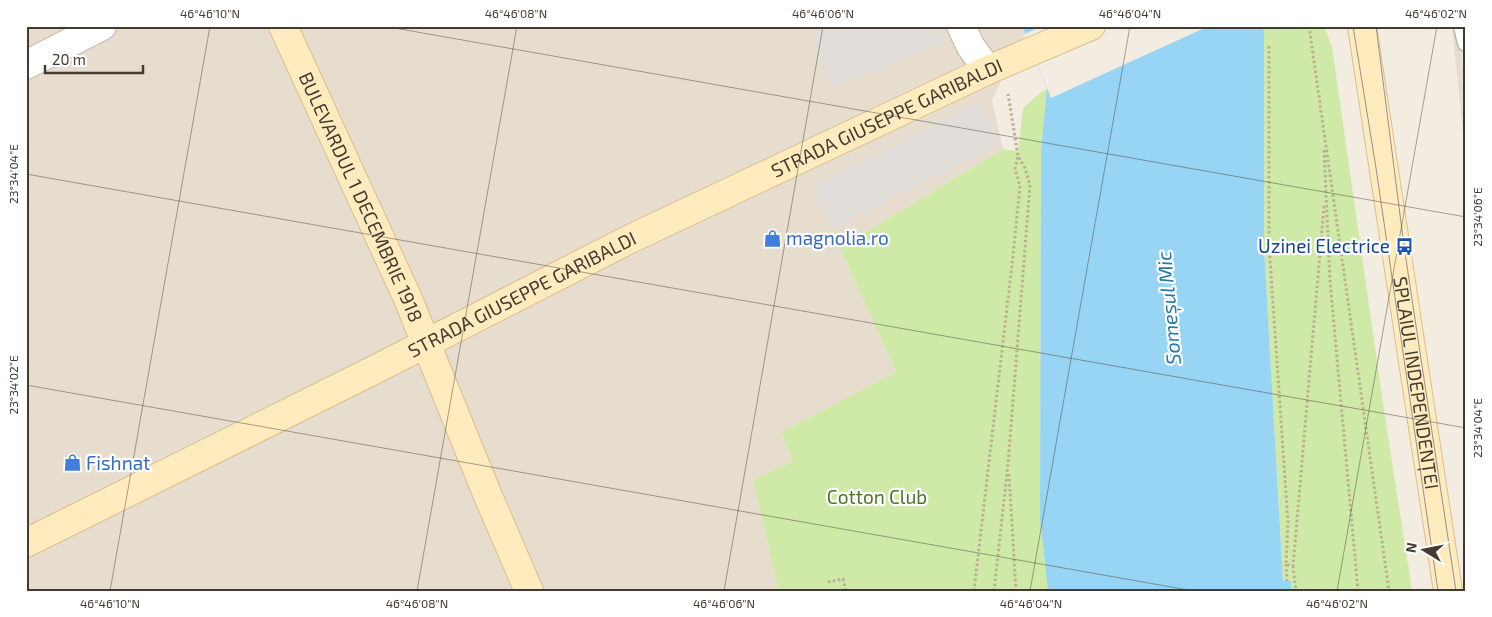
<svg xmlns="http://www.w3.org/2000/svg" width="1492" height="617" font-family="'Exo 2',sans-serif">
<rect width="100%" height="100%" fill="#f2ece1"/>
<!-- residential -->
<path fill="#e6ddcf" d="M26,26H1022L1025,34L992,100L1003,149L840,248L896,372L781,432L793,461L753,480L779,591H26Z
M1452,26H1466V162Z"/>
<!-- green -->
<path fill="#cfe9a6" d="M1261,26H1324L1332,47L1384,410L1412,591H1291V581L1283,582L1264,248V32Z
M1047,89L1041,151L1040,519L1048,591H779L753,480L793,461L781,432L896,372L840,248L1003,149L1017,151L1018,153L1023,108L1041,92Z"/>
<!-- parking -->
<path fill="#e1deda" d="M827,26H938L942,43L832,87L812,32Z
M979,102L1000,143L831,228L811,188Z"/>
<!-- water -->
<path fill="#98d4f4" d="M1022,26H1261L1264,31V248L1283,581H1291V591H1048L1040,519L1041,151L1047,89Z"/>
<!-- pier -->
<path fill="#f2ece1" d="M1042,26H1209L1051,98L1025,34Z"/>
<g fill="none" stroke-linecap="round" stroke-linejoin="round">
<defs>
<path id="lane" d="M1462,26L1466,43"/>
<path id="street" d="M961,26L971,47L988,70
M26,65L102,26"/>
<g id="secondary">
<path id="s1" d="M283,26L408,299L488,496L529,591"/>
<path id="s2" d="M1362,26L1448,591"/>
<path id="s3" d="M26,543L378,368L628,240L988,70L1091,26"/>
</g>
</defs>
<!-- lane casing -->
<use href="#lane" stroke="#c0b6a6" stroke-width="19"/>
<!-- street casing -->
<use href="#street" stroke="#c0b6a6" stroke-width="30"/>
<!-- secondary casing -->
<use href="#secondary" stroke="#d8c08f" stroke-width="30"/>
<!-- path -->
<path stroke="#c0ae94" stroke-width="3" stroke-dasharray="2.5 2.5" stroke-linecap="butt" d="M1309,26L1389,591
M1269,46V244L1288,523L1286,564L1293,567L1296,591
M1324,150L1330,281L1358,591
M1009,474L1016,591
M1286,564L1287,581
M1293,567L1324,206
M828,582L843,579L846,591
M974,591L1013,256L1020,186L1015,169L1018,156
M994,591L1008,464L1030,185L1025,168L1018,156L1008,94"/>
<!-- lane -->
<use href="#lane" stroke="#fff" stroke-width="16"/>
<!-- street -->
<use href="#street" stroke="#fff" stroke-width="28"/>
<!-- secondary -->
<use href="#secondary" stroke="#ffebbe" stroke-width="28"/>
<!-- tram -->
<path stroke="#929292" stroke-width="1" d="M1353,26L1376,168L1438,591
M1376,26L1404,246L1456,591"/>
</g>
<!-- ticks -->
<path fill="none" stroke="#433b32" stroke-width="1" stroke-opacity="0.45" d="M383,26L1466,217M26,174L1466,428M26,385L1194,591M110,591L210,26M417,591L517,26M724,591L823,26M1030,591L1130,26M1337,591L1437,26"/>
<!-- icons -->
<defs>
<symbol id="shop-bare" viewBox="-9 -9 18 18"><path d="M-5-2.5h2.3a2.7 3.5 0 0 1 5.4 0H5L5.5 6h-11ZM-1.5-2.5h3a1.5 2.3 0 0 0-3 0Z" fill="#3f7fe0" stroke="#fff" stroke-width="2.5" paint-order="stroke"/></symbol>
<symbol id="bus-bare" viewBox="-9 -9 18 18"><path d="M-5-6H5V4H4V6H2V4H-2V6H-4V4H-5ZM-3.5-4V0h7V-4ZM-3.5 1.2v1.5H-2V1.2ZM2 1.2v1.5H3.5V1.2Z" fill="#1a4fb4" stroke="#fff" stroke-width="2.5" paint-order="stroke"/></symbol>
</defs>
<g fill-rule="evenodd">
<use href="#shop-bare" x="760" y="226" width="25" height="25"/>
<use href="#bus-bare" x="1392" y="234" width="25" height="25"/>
<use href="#shop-bare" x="60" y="450" width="25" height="25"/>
</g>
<g text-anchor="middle" stroke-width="4.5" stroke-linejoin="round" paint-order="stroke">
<!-- street labels -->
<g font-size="19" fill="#433b32" stroke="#fff">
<text dy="7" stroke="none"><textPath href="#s3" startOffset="960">STRADA GIUSEPPE GARIBALDI</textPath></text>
<text dy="7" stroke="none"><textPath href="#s1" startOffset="188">BULEVARDUL 1 DECEMBRIE 1918</textPath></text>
<text dy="7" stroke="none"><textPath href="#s3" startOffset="555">STRADA GIUSEPPE GARIBALDI</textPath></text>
<text dy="7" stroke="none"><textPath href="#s2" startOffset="361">SPLAIUL INDEPENDENȚEI</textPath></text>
</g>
<!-- shop labels -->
<g font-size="19" fill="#366cbe" stroke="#fff" text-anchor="start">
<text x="786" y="245">magnolia.ro</text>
<text x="86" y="470">Fishnat</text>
</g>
<!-- transit labels -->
<g font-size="19" fill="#164399" stroke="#fff" text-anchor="end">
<text x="1390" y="253">Uzinei Electrice</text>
</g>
<!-- park labels -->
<g font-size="19" fill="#487723" stroke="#fff">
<text x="877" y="504">Cotton Club</text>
</g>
<!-- water labels -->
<g font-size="20" font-style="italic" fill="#257aac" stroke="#fff">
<text transform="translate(1169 308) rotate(-95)" y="7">Someșul Mic</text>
</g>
</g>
<!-- border -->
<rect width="1492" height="617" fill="none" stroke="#ffffff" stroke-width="55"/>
<!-- north arrow -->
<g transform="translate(1424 550) rotate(280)" stroke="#ffffff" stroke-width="4" paint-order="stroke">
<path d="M0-4L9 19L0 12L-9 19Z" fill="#433b32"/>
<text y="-8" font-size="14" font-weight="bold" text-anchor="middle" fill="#433b32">N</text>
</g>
<!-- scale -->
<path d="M45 65v8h98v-8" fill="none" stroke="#433b32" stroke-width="2.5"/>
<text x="52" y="65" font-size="15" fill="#433b32" stroke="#ffffff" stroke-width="4" paint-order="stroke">20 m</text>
<rect x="28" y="28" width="1436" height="562" fill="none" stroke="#433b32" stroke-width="2"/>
<g font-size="12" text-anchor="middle" fill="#433b32">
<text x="210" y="18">46°46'10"N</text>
<text x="516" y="18">46°46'08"N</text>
<text x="823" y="18">46°46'06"N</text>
<text x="1130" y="18">46°46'04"N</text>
<text x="1436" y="18">46°46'02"N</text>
<text transform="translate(14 174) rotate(-90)" y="4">23°34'04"E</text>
<text transform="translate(1478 217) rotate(-90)" y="4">23°34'06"E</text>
<text transform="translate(14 385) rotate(-90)" y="4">23°34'02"E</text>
<text transform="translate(1478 428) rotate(-90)" y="4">23°34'04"E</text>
<text x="110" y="608">46°46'10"N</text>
<text x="417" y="608">46°46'08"N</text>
<text x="724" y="608">46°46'06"N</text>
<text x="1031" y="608">46°46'04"N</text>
<text x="1337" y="608">46°46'02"N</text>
</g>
</svg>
